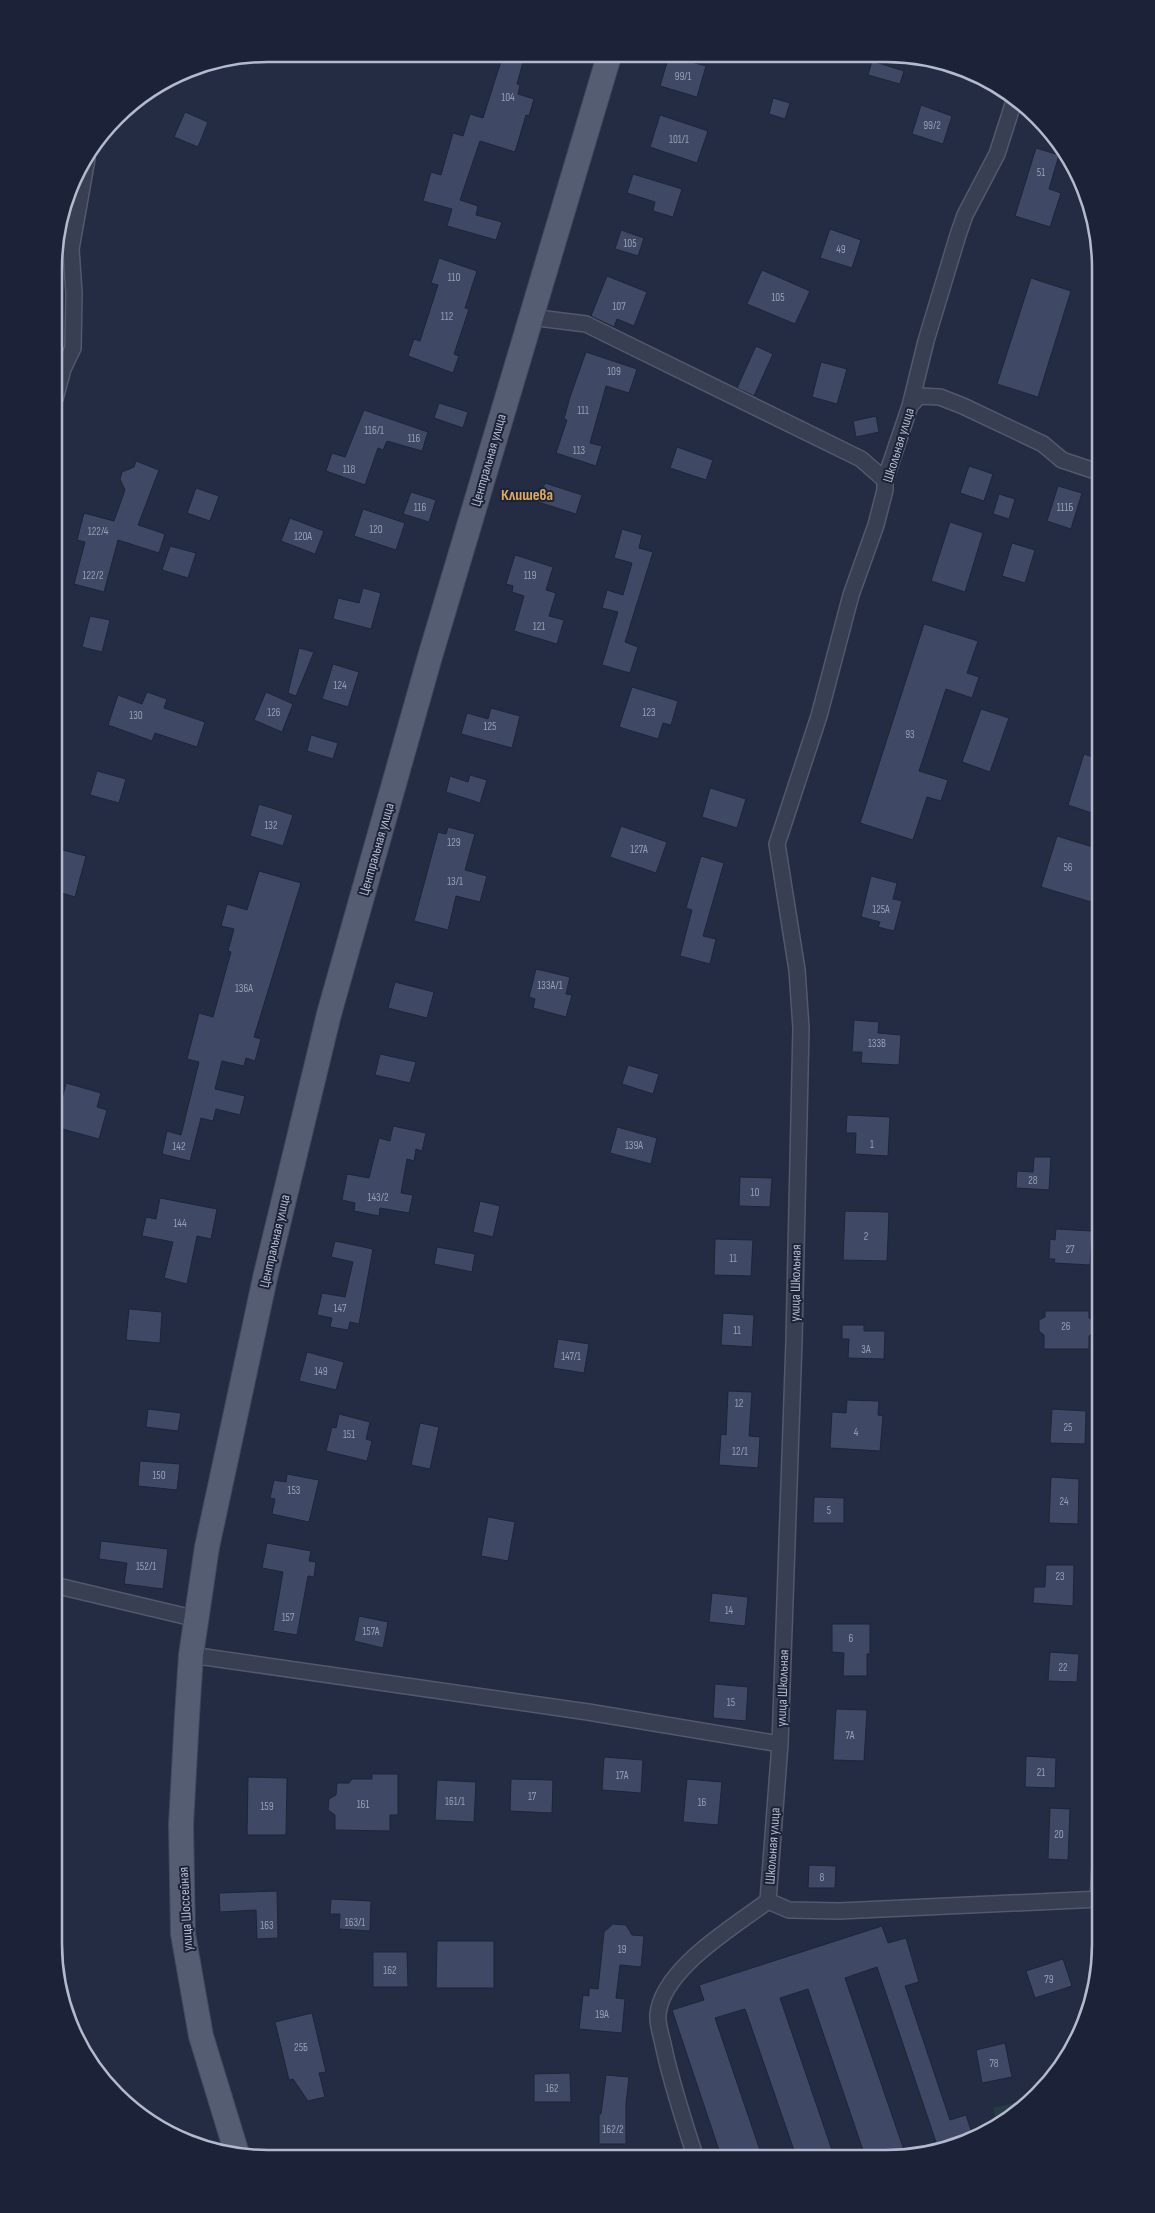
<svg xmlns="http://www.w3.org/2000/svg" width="1155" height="2213" font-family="'Sofia Sans Condensed',sans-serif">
<rect width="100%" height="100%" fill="#232c43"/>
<!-- green -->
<path fill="#253c44" d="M1032,2099L1006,2123L998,2127L993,2108Z"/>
<!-- building -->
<path fill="#3f4864" stroke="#1e253a" d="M503,55H525L517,84L520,85L518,94L534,99L529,116L526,115L515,152L480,141L460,200L478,206L476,215L502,222L496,240L447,226L452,209L423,201L431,172L441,175L453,133L463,136L470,114L483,118Z
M669,56L706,66L697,97L660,86Z
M872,61L904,71L900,84L868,75Z
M773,98L790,103L785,119L769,114Z
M921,105L952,116L943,144L912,134Z
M185,112L208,122L198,147L174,137Z
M660,115L708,131L697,163L650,147Z
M1036,148L1059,155L1049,189L1061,193L1050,227L1015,216Z
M633,174L682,189L673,217L653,211L655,202L627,193Z
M830,229L861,240L852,268L820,258Z
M621,230L644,238L638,256L615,249Z
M439,258L477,271L465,308L469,309L454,354L459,356L453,373L408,356L414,339L420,341L438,285L431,283Z
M762,270L810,291L795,324L747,304Z
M607,276L647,292L634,326L617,319L614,327L591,316Z
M1031,278L1071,291L1038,397L997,384Z
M756,346L773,354L754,396L737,388Z
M586,352L637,369L629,393L606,386L590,443L602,446L596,466L556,453L567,420L564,419L570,397Z
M821,362L847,369L837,404L812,397Z
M439,403L468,412L463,428L434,418Z
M364,410L428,432L422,451L387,441L383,450L378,448L365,485L326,471L332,453L345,457Z
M876,416L879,432L856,437L853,421Z
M677,447L713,460L706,480L670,468Z
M136,461L159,470L138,525L165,534L159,553L118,540L104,592L74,584L85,542L77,540L84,513L114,521L125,490L120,479L122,472L134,467Z
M969,466L993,474L984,501L960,493Z
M545,483L582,495L576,514L538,502Z
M1058,486L1082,493L1071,529L1047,521Z
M196,488L219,496L210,521L187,513Z
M411,492L436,500L429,522L403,514Z
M999,494L1015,499L1009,519L993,514Z
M363,509L405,523L396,550L354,536Z
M290,518L324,531L315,554L281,541Z
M950,522L983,533L965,592L931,581Z
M622,529L642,535L639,548L653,552L625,642L638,647L630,673L602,665L618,612L602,608L607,590L623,595L632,563L614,558Z
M1012,543L1035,550L1025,583L1002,576Z
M170,546L196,553L188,578L162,570Z
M515,555L553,567L546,590L556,593L549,616L564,620L557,644L514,631L524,596L512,592L513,586L506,584Z
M363,588L381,593L371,629L333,619L338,598L359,603Z
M90,616L110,620L102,652L82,647Z
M924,624L978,641L967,673L979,677L972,698L946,689L919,771L948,780L941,801L927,797L913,840L860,823Z
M299,648L314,652L296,696L288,693Z
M333,664L359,672L348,707L322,699Z
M632,687L678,701L671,725L663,723L658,739L619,727Z
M147,692L167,699L164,708L205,722L197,747L155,733L152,741L108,725L118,695L142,704Z
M266,692L293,704L282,732L254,720Z
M491,708L520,716L512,748L461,734L467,713L488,719Z
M981,709L1009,718L990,772L962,762Z
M311,735L338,743L333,759L307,751Z
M1084,754L1101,760V816L1068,805Z
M97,771L126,779L119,803L90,795Z
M470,775L487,780L480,803L446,792L450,776L468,782Z
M710,788L746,799L737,828L702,817Z
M259,804L293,815L283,846L250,836Z
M621,826L667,842L656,873L610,857Z
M448,827L475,834L465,870L487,876L480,902L456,896L448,930L414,921L438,832L446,834Z
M1057,836L1096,848L1094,854L1101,855V905L1041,887Z
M55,848L86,856L75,897L55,891Z
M701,856L724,863L703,936L716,939L710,964L680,956L692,910L686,908Z
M259,871L301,883L254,1037L261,1039L255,1061L246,1058L244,1066L222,1061L215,1089L245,1096L240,1115L216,1109L213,1121L201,1118L190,1161L162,1154L167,1131L181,1135L199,1062L187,1059L199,1013L213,1017L231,952L228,951L234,929L221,926L227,904L247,910Z
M871,876L897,883L893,899L902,901L894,931L878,927L880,922L861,917Z
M536,969L570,977L566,994L572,995L566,1017L533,1008L535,999L529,997Z
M395,982L434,992L427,1018L388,1008Z
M854,1020L879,1022L878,1033L901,1035L899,1065L861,1063L862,1052H852Z
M380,1054L416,1062L410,1083L375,1075Z
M628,1065L659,1074L653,1094L622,1084Z
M66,1083L101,1093L97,1107L107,1110L99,1139L55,1127Z
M847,1115L890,1117L888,1156L855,1154L856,1133H846Z
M393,1126L426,1133L422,1151L416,1149L414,1161L407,1159L401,1193L413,1195L409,1213L380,1208L379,1216L354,1211L355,1203L342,1200L347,1174L369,1178L379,1138L390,1141Z
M617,1127L657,1138L651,1164L610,1153Z
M1034,1157H1051L1049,1190L1016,1188L1017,1171L1033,1172Z
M740,1177L772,1178L770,1207L739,1206Z
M160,1198L217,1209L211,1239L197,1236L187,1284L164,1278L173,1242L142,1236L146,1217L156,1219Z
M480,1201L500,1206L493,1237L473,1232Z
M845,1211L889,1212L887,1261L843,1260Z
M1056,1229L1092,1231L1090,1265L1054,1263L1055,1259H1049L1050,1239L1055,1240Z
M715,1239L753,1240L751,1276L714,1275Z
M335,1241L373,1249L359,1324L350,1322L348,1330L330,1327L332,1318L317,1315L322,1293L345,1297L353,1262L331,1257Z
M437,1247L475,1254L472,1272L434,1264Z
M129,1309L162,1312L160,1343L126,1340Z
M1045,1311H1089V1318L1094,1321L1093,1333L1089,1336V1349H1044V1335L1039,1331V1320L1045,1317Z
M723,1313L754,1315L752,1347L721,1345Z
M842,1325H864V1331H885L884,1359L848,1358L849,1339H842Z
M558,1339L589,1344L584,1373L553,1368Z
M307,1352L344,1362L336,1390L299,1381Z
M728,1391L752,1392L749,1436L760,1437L758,1468L719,1465L721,1434L726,1435Z
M847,1400L879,1401L878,1415L883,1416L880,1451L830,1448L832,1412L846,1413Z
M148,1409L181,1413L178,1431L146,1427Z
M1052,1409L1086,1411L1085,1444L1050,1443Z
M339,1414L370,1422L366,1439L372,1441L367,1461L326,1451L332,1427L336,1428Z
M420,1423L439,1427L430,1469L411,1465Z
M140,1461L180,1464L177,1490L138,1486Z
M287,1474L319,1480L309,1522L272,1514L275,1499L270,1498L274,1480L286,1482Z
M1051,1477L1079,1479L1078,1524L1049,1523Z
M814,1497L844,1498V1523H813Z
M488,1517L515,1522L508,1561L481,1556Z
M101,1541L168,1549L163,1589L124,1584L127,1563L99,1559Z
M267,1543L311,1551L309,1561L316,1562L314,1577L308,1576L297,1635L273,1631L283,1572L262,1568Z
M1046,1565H1074L1073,1606L1033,1603L1034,1587H1045Z
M712,1593L748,1597L745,1626L709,1622Z
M359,1616L388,1622L383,1648L354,1641Z
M832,1624H870V1654H867V1676H843L844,1653L832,1652Z
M1050,1652L1079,1654L1077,1682L1048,1681Z
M715,1684L748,1687L746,1721L713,1718Z
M836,1709L867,1710L864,1761L833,1760Z
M1026,1756L1056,1758L1055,1788L1025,1787Z
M604,1757L643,1760L641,1793L602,1790Z
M372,1774H398V1815H390V1831L335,1830V1815L328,1810L329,1799L336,1795L337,1783H349L352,1779H372Z
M248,1777L287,1778L286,1835H247Z
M511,1779L553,1780L552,1813L510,1811Z
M687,1779L722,1782L718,1825L683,1822Z
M437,1780L476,1782L474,1822L435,1820Z
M1050,1808L1070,1809L1068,1860L1048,1859Z
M809,1865L836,1866L835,1888H808Z
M277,1891L278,1938L257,1939L256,1910L220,1912L219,1893Z
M331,1899L371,1901L370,1931L339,1929L340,1914H330Z
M613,1924L626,1925L632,1935L644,1936L641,1967L620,1965L616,1998L625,1999L622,2033L579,2029L583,1995L589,1996V1988L598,1989L604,1932Z
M882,1926L888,1943L906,1938L919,1982L905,1986L950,2120L966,2115L974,2139L955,2148L939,2151L877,1967L845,1978L906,2156L866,2159L808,1989L780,1998L835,2159H797L745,2009L715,2018L763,2159H722L672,2010L704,2000L699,1985Z
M437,1941H494V1988H436Z
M373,1952H407L408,1987H373Z
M1063,1959L1072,1986L1035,1998L1026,1971Z
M312,2013L326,2072L319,2073L325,2097L308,2101L293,2079L289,2080L275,2022Z
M1005,2043L1012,2077L982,2083L976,2050Z
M570,2073L571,2102H534V2074Z
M606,2075L629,2077L626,2104V2144H599V2114H601Z"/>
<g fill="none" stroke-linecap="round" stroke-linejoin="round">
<defs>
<path id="minor" d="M530,317L586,324L861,459L885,480
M55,399L63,369L73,348L74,293L71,249L87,159
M910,406L919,396L940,397L963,406L1043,444L1062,460L1101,473
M54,1585L197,1619
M191,1655L588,1712L780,1744
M1098,1899L1101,1851
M768,1901L780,1744L794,1341L801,1028L797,970L777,844L819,716L851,595L876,525L885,490V480L910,406L926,341L958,235L965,215L997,154L1015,98
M768,1901L789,1910L839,1911L1101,1899
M696,2159C684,2121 671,2083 663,2044C661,2034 657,2024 658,2014C663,1968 734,1927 768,1901"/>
<path id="primary" d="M238,2157L201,2036L183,1934L181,1825L187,1716L191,1655L207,1547L265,1278L329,1014L429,660L609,56"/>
</defs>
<!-- minor casing -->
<use href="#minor" stroke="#52596d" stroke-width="18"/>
<!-- primary casing -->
<use href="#primary" stroke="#41475c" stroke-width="26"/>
<!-- minor -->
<use href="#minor" stroke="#383f52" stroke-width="15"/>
<!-- primary -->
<use href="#primary" stroke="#555d73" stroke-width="24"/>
</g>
<g text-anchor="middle" stroke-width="4" stroke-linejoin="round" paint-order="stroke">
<!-- number labels -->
<g font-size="11" fill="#979eb3">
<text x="683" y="80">99/1</text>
<text x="508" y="101">104</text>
<text x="932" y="129">99/2</text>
<text x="679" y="143">101/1</text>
<text x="1041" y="176">51</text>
<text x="630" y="247">105</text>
<text x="841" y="253">49</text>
<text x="454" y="281">110</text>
<text x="778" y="301">105</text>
<text x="619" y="310">107</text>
<text x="447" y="320">112</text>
<text x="614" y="375">109</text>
<text x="583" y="414">111</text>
<text x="374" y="434">116/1</text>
<text x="414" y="442">116</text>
<text x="579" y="454">113</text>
<text x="349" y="473">118</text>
<text x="420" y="511">116</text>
<text x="1065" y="511">111Б</text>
<text x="376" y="533">120</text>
<text x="98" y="535">122/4</text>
<text x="303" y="540">120А</text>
<text x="93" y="579">122/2</text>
<text x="530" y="579">119</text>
<text x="539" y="630">121</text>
<text x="340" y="689">124</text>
<text x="274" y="716">126</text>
<text x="649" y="716">123</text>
<text x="136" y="719">130</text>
<text x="490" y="730">125</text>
<text x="910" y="738">93</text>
<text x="271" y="829">132</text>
<text x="454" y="846">129</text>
<text x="639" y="853">127А</text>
<text x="1068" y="871">56</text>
<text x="455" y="885">13/1</text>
<text x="881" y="913">125А</text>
<text x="550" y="989">133А/1</text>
<text x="244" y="992">136А</text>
<text x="877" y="1047">133В</text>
<text x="872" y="1148">1</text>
<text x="634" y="1149">139А</text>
<text x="179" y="1150">142</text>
<text x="1033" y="1184">28</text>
<text x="755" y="1196">10</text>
<text x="378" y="1201">143/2</text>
<text x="180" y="1227">144</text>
<text x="866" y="1240">2</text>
<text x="1070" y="1253">27</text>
<text x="733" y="1262">11</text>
<text x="340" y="1312">147</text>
<text x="1066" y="1330">26</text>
<text x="737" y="1334">11</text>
<text x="866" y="1353">3А</text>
<text x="571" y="1360">147/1</text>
<text x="321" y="1375">149</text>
<text x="739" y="1407">12</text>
<text x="1068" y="1431">25</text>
<text x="856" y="1436">4</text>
<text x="349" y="1438">151</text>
<text x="740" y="1455">12/1</text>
<text x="159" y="1479">150</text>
<text x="294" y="1494">153</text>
<text x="1064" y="1505">24</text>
<text x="829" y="1514">5</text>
<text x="146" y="1570">152/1</text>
<text x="1060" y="1580">23</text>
<text x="729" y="1614">14</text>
<text x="288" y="1621">157</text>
<text x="371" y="1635">157А</text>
<text x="851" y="1642">6</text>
<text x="1063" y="1671">22</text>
<text x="731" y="1706">15</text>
<text x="850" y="1739">7А</text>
<text x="1041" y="1776">21</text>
<text x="622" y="1779">17А</text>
<text x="532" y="1800">17</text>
<text x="455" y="1805">161/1</text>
<text x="702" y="1806">16</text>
<text x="363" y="1808">161</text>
<text x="267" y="1810">159</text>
<text x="1059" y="1838">20</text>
<text x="822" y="1881">8</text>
<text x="355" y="1926">163/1</text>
<text x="267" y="1929">163</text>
<text x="622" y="1953">19</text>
<text x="390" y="1974">162</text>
<text x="1049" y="1983">79</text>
<text x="602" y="2018">19А</text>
<text x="301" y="2051">25Б</text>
<text x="994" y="2067">78</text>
<text x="552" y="2092">162</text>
<text x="613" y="2133">162/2</text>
</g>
<!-- street labels -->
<g font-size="14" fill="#b4bacd" stroke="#1c2338">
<text transform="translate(898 445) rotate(-73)" y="5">Школьная улица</text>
<text transform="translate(488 460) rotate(-74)" y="5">Центральная улица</text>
<text transform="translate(376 849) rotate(-74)" y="5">Центральная улица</text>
<text transform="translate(274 1241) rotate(-77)" y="5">Центральная улица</text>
<text transform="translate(795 1283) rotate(-89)" y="5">улица Школьная</text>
<text transform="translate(782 1688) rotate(-88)" y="5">улица Школьная</text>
<text transform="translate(772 1846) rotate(-86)" y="5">Школьная улица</text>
<text transform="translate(185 1909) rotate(-93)" y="5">улица Шоссейная</text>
</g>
<!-- quarter labels -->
<g font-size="16" font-weight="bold" fill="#e0aa5c" stroke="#1c2338">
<text x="527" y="500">Клишева</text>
</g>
</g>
<!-- crop -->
<path d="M0 0H1155V2213H0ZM268 62H886A206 206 0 0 1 1092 268V1944A206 206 0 0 1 886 2150H268A206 206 0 0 1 62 1944V268A206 206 0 0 1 268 62Z" fill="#1c2338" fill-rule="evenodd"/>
<path fill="none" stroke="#b4bacd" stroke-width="2.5" d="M268 62H886A206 206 0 0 1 1092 268V1944A206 206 0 0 1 886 2150H268A206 206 0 0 1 62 1944V268A206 206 0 0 1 268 62Z"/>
</svg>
